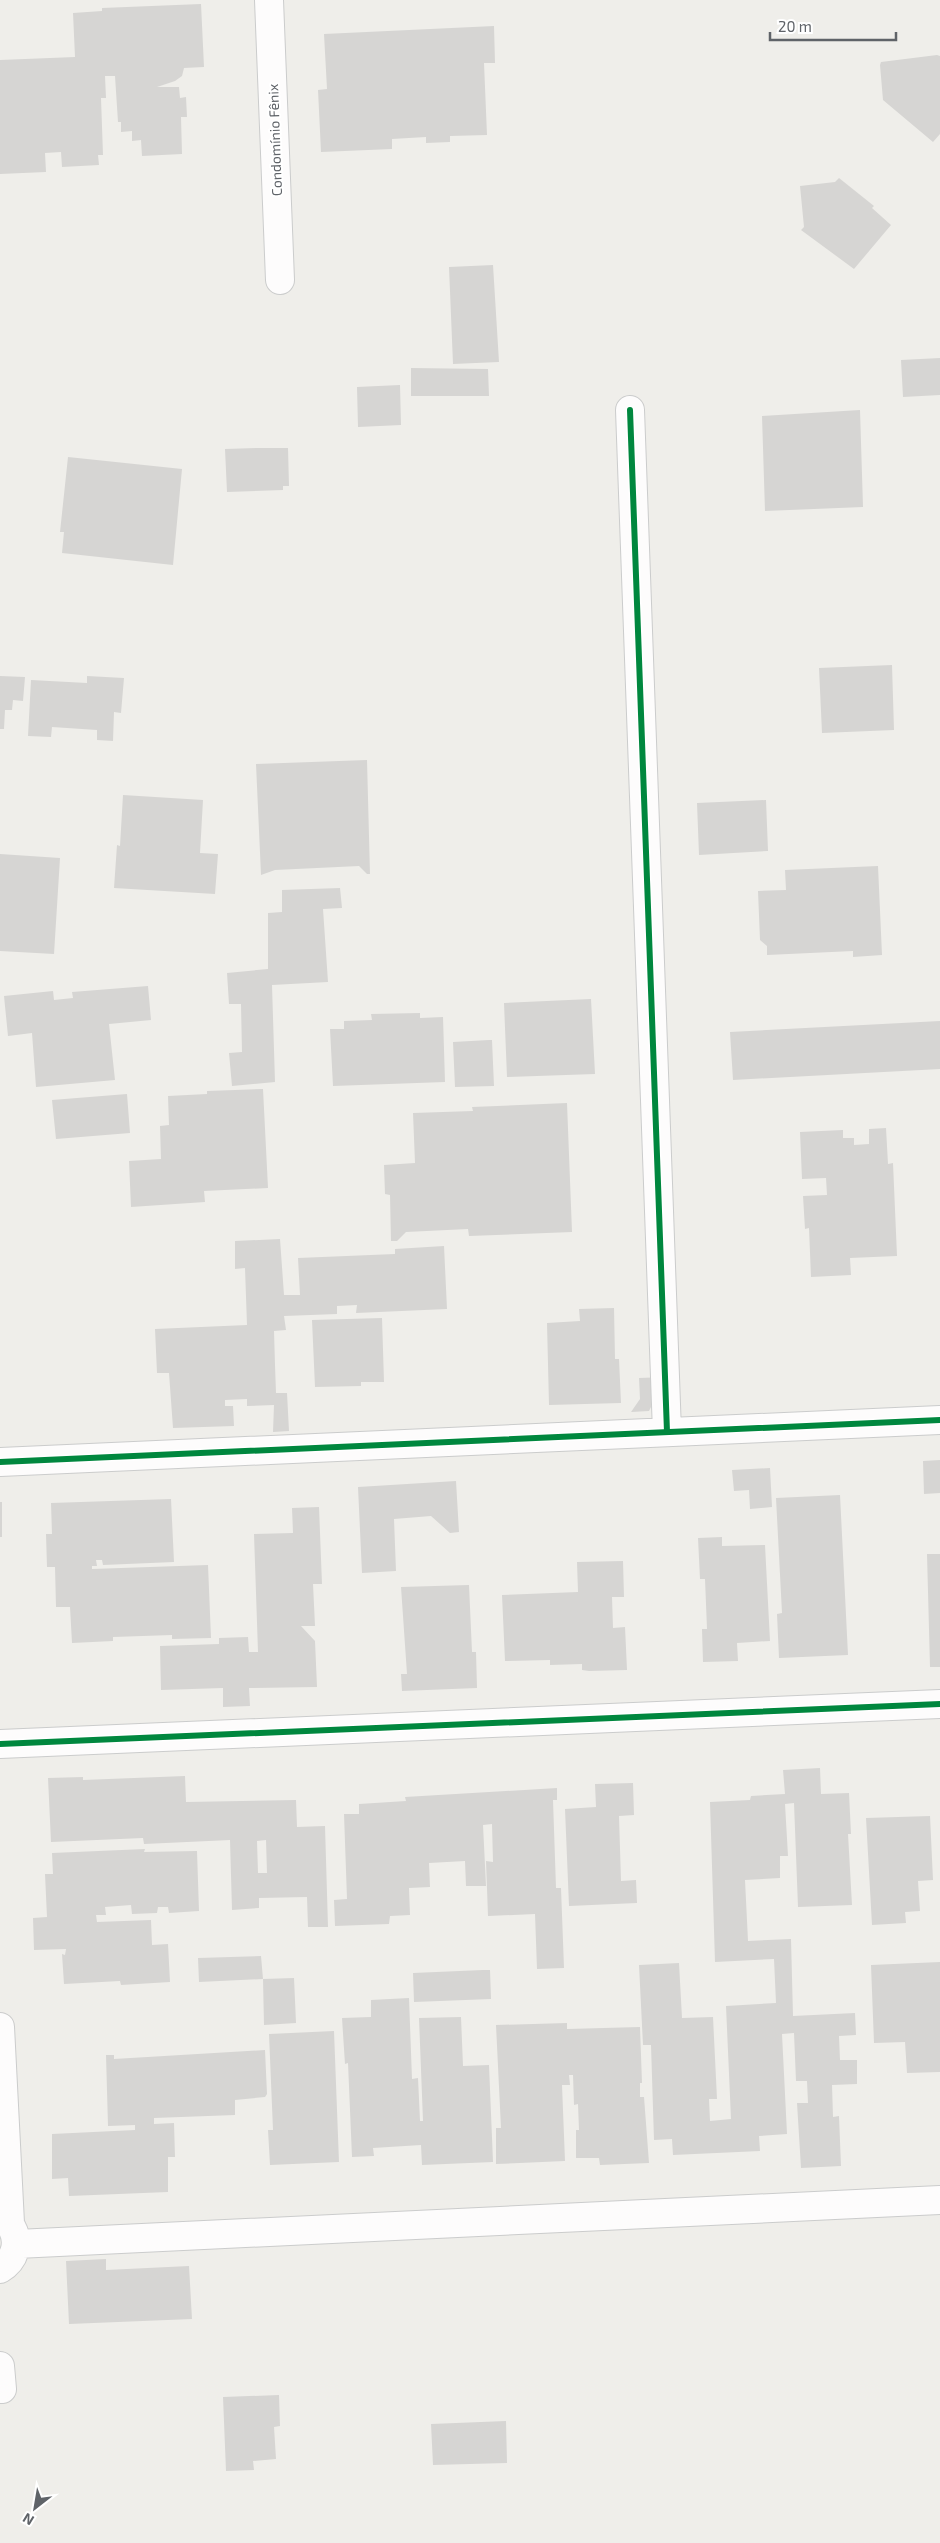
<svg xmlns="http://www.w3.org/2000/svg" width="940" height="2543" font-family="'Exo 2',sans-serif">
<rect width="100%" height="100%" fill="#efeeea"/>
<!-- building -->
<path fill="#d6d5d3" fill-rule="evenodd" d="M201,4L204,67L184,68L182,76L175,81L157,87H179L180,98L186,97L187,117H181L182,154L142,156L141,140L132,141V131L121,132V122H118L115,76H105L106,98H101L103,155H98L99,165L62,167L61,152L45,153L46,172L0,174V60L75,57L73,13L102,11V8Z
M494,26L495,63H484L487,135L450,136V142L426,143V137L392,139V149L321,152L318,90L327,89L324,34Z
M937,55L940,56V134L933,142L883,100L880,65L881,62Z
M839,178L874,206L872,208L891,225L854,269L801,230L804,227L800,186L835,182Z
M493,265L499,362L453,364L449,267Z
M940,358V395L903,397L901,360Z
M411,368L488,369L489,396H411Z
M400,385L401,425L358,427L357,387Z
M860,410L863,507L765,511L762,416Z
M257,448H288L289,486H283V490L227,492L225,449Z
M68,457L182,469L173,565L62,553L64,532H60Z
M892,665L894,730L822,733L819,668Z
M0,676L25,677L23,701L13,700L12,710H5L4,729H0Z
M87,676L124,678L121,713L114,712L113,741L97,740V730L52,727L51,737L28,736L31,680L87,683Z
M367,760L370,874H367L359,866L275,870L261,875L256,764Z
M123,795L203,800L200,853L218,854L215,894L114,888L117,845L120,846Z
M766,800L768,851L699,855L697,803Z
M0,854L60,858L54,954L0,951Z
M878,866L882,955L853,957V951L767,955V946L760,940L758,891L786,890L785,870Z
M340,888L342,908L323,909L328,982L272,985L275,1082L232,1086L229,1053L242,1052L241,1005V1004H229L227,973L268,969V913L282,912V890Z
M148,986L151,1020L109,1024L115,1080L36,1087L32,1033L8,1036L4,996L53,991L54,1000L73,998L72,992Z
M591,999L595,1074L507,1077L504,1003Z
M420,1013V1018L443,1017L445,1082L333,1086L330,1029H344V1021L372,1020L371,1014Z
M940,1021V1069L733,1080L730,1032Z
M489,1040H492L494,1086L455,1087L453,1042Z
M263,1089L268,1188L204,1191L205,1202L131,1207L129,1161L161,1159L160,1126L169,1125L168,1096L207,1094V1091Z
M127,1094L130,1133L56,1139L52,1100Z
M567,1103L572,1232L469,1236L468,1229L406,1232L397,1241H391L390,1195L385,1194L384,1165L415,1163L413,1113L473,1111L472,1107Z
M886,1128L888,1164L893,1163L897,1256L850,1258L851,1275L811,1277L809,1228L805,1229L803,1196L827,1195L826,1178L802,1179L800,1132L843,1130V1138H854V1145L869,1144V1129Z
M280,1239L284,1295H300L298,1258L395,1254V1249L444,1246L447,1309L356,1313L357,1305L337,1306V1314L284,1316L286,1330L274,1331L275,1365L276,1393H287L289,1431L273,1432L274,1405L247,1406V1399L225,1400V1406H233L234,1426L173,1428L169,1373H157L155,1329L247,1325L245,1268L235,1269V1241Z
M614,1308L615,1359H619L621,1403L549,1405L547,1323L580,1321L579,1309Z
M382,1318L384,1382H361V1386L315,1387L312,1320Z
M666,1377L649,1411L631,1412L640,1399L639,1378Z
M940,1460V1493L924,1494L923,1461Z
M770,1468L772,1507L750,1509L749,1490L734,1491L732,1470Z
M456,1481L459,1532L450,1533L431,1516L394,1519L396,1571L362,1573L358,1487Z
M840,1495L848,1655L779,1658L777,1614L782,1613L776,1498Z
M171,1499L174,1562L103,1565L102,1560H96L97,1566H92V1569L208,1565L211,1638L172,1639V1635L113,1637V1641L72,1643L70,1607H56L55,1567H47L46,1534H52L51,1503Z
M0,1502H2V1537H0Z
M319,1507L322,1584H313L315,1626H301L315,1641L317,1687L249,1688L250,1706L223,1707V1688L161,1690L160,1646L219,1644V1638L248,1637L249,1652H258L254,1534L293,1533L292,1508Z
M722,1537V1546L765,1545L770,1641L737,1643L738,1661L703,1662L702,1629H707L705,1579H700L698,1538Z
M927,1554H940V1667H930Z
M623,1561L624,1597H612L613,1628L625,1627L627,1670L589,1671L582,1670V1664L550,1665V1660L505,1661L502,1595L578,1592L577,1562Z
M469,1585L472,1652H476L477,1688L402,1691L401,1674H407L401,1587Z
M820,1768L821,1794L849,1793L851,1834H848L852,1905L798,1907L794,1803L785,1804L788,1856H780V1878L745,1880L748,1941L791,1939L793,2016L855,2013L856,2035L839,2036L840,2060H857V2084L832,2085L833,2117L839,2116L841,2166L801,2168L797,2103H808L807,2081H796L794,2033L782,2034L787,2134L759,2136L760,2151L673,2155L672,2139L654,2140L651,2045H643L639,1965L679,1963L682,2018L713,2017L717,2099H709L710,2121L731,2119L726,2006L776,2003L774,1959L715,1962L710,1802L750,1800L751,1796L785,1794L783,1770Z
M185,1776L186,1802L296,1800L297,1827L325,1826L328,1927H308L307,1897L259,1898V1908L232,1910L230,1840L144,1844L143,1838L51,1842L48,1778L83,1777V1780ZM266,1840L267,1873H258L257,1841Z
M633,1783L634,1815L619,1816L621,1881L636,1880L637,1903L569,1906L565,1809L596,1807L595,1784Z
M557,1788V1800H553L556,1888H561L564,1968L537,1969L535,1914L488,1916L486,1861L493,1862L492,1824L483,1825L486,1886H466L465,1861L429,1863L430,1887L409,1888L410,1915L390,1916L389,1924L335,1926L334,1900L347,1899L344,1814H359V1804L406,1801L405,1797Z
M930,1816L933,1880L918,1881L920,1911L905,1912L906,1923L872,1925L866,1818Z
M145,1849L144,1852L197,1851L199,1911L169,1913L168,1907H158L157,1913L132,1914L131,1905L105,1907L106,1915H96L97,1922L151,1920L152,1945L168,1944L170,1982L121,1985L120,1981L64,1984L62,1954L65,1955L66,1949L34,1950L33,1918L47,1917L45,1874H53L52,1853Z
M261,1956L263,1979L199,1982L198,1958Z
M940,1962V2072L907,2073L905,2042L874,2043L871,1965Z
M483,1970H490L491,1999L414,2002L413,1973Z
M294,1978L296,2023L264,2025L263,1979Z
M409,1998L412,2079L418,2078L420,2121H423L419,2018L461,2017L463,2066L489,2065L493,2162L422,2165L421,2145L373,2148L374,2156L352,2157L348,2063L345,2064L342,2018L371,2017V2000Z
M567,2023V2029L640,2027L642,2083H640V2097H644L649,2163L600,2165L599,2158H576V2130H579L578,2104L574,2105L573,2075H569L570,2085H562L565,2161L496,2164V2128H501L496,2025Z
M334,2031L339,2162L270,2165L268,2130H273L269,2034Z
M265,2050L267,2094L265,2097L235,2100V2115L154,2118V2124L174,2123L175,2157H168V2192L69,2196L68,2178L52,2179V2134L135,2130V2125L108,2126L106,2055H114V2059Z
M106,2259V2270L189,2266L192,2319L69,2324L66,2261Z
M279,2395L280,2426L274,2427L276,2459L253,2461L254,2470L226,2471L223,2397Z
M506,2421L507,2463L433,2465L431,2424Z"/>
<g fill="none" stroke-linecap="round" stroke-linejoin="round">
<defs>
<path id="minor" d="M269,0L280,280
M630,410L667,1432
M0,1462L940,1420
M0,1744L940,1704
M0,2027L10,2223
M17,2244L940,2200
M0,2269C15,2260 20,2243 12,2228
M0,2366L2,2389"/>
</defs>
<!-- minor casing -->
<use href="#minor" stroke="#cbcccc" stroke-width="30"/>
<!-- minor -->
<use href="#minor" stroke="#fdfcfc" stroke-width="28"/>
<defs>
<path id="cycleway" d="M630,410L667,1432
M0,1462L940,1420
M0,1744L940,1704"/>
</defs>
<!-- cycleway casing -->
<use href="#cycleway" stroke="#fff" stroke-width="9"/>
<!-- cycleway -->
<use href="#cycleway" stroke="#00873e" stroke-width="6"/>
</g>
<g text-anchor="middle" stroke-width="4" stroke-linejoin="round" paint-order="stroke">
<!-- street labels -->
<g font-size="14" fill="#5f6368" stroke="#fff">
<text transform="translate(275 140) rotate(-92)" y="5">Condomínio Fênix</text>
</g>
</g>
<!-- north arrow -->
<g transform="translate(35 2508) rotate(211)" stroke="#ffffff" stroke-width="4" paint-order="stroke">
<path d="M0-4L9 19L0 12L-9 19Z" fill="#5f6368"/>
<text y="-8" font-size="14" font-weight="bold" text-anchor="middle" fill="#5f6368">N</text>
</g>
<!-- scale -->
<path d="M770 32v8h126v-8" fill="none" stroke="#5f6368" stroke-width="2.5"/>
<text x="778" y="32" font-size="15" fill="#5f6368" stroke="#ffffff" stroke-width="4" paint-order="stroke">20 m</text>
</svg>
